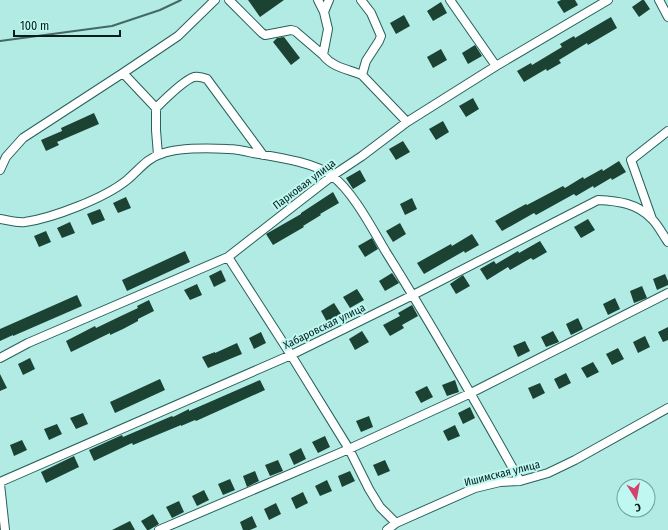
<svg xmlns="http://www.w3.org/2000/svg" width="668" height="530" font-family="'Fira Sans Condensed',sans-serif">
<rect width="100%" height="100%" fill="#b1ebe3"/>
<!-- building -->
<path fill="#1b4233" d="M248,0H284L260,17Z
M561,0H575L578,5L564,13L557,2Z
M642,0H644L650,9L639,17L632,7Z
M441,2L447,13L433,21L427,11Z
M404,15L410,26L396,34L390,23Z
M611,17L617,28L588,45L587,43L559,60L561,63L547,71L546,69L524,82L517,71L531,63L532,65L562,47L560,44L574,36L575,38Z
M284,37L300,58L291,65L273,42L277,38Z
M475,45L482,56L468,64L462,53Z
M441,49L447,60L433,68L427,57Z
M473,98L479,109L466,117L459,106Z
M94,113L99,124L57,142L59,145L46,151L41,140L62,131L61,128Z
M443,121L449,132L436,140L429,129Z
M403,141L410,152L396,160L389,149Z
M619,161L626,172L612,180L611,178L594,188L593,186L576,196L574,194L536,215L534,213L502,231L495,221L526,204L527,205L563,186L565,188L583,177L584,179L602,169L603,171Z
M360,170L366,181L353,189L346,178Z
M333,192L339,203L320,214L321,215L303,226L304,227L273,245L266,234L301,214V213Z
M126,197L131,208L118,213L113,203Z
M412,198L417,209L405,215L400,204Z
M100,209L105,220L92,225L87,214Z
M588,219L595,230L581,238L574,227Z
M70,222L75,233L62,238L57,228Z
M400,223L406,234L393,242L386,231Z
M46,231L51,242L39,247L34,236Z
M472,234L479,245L465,253L464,251L424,274L417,263L451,244L452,246Z
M372,238L378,249L365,257L358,246Z
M540,241L547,252L533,260L531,258L510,270L508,267L487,280L480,269L494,261L496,264L518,251L519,253Z
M185,251L190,262L127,291L122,280Z
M221,270L226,281L214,287L209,276Z
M392,273L399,283L385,291L379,281Z
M665,274L668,281V285L657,290L653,279Z
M463,275L470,286L456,294L450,284Z
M197,284L202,295L190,300L184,290Z
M642,286L647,298L634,303L630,291Z
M357,289L364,300L350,308L343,297Z
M77,295L82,306L13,336V335L0,341V329Z
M615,298L620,309L608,315L603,304Z
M149,300L154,311L138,319V321L123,329L110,335V333L71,352L66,341L95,326L96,328L121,316L138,308L137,306Z
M334,303L341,314L327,322L321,311Z
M412,305L418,316L402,325L404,328L390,336L383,325L400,316L398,313Z
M578,318L583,329L571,335L566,324Z
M668,327V340L663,342L658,332Z
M362,331L369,342L355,350L349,339Z
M553,331L559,342L546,347L541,337Z
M261,332L266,343L254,349L249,338Z
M645,336L650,347L638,353L633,342Z
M525,341L530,351L518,357L513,346Z
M237,343L242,354L208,368L202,357L215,352V353Z
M618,348L624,359L612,365L606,354Z
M30,358L35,369L23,375L18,364Z
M593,362L599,372L587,378L581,368Z
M566,373L571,383L559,389L554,379Z
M0,374L7,388L0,391Z
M160,379L165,390L115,413L110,402Z
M260,380L265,390L196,421L195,420L181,426V425L133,445L132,443L94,461L89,450L122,435L123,437L172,416L173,417L189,409V411Z
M455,380L459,392L447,396L442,385Z
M540,383L545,393L533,399L528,388Z
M427,386L433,397L421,403L415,392Z
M470,407L475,418L463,424L458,413Z
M83,413L88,424L76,429L70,418Z
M369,416L373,427L361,432L356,421Z
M57,424L62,434L49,440L44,429Z
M455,425L460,436L448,441L443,431Z
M325,436L330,447L318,453L312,442Z
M22,440L27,450L14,456L10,445Z
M301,448L306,459L294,465L289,454Z
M74,456L79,467L46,483L41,472Z
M278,460L283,471L270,476L265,465Z
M385,460L390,471L378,476L373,465Z
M255,471L259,481L247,487L243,476Z
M350,471L355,481L342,487L338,476Z
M230,479L235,490L223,495L218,484Z
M327,480L332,491L320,496L315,486Z
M204,490L209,500L197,506L192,496Z
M303,492L308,503L296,509L291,498Z
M179,501L184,512L172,518L166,507Z
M276,503L281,514L269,520L264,509Z
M153,514L159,524L149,530H147L141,521Z
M252,516L257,527L250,530H243L240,522Z
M130,521L135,530H112Z"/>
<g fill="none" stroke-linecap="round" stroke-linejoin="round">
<defs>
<path id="street" d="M229,0L262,33L265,35L291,30L295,31L323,55
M318,0L324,12
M329,0L324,12L328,29L323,55C333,68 348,69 362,75L407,122
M361,0L371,13L381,36L379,41L366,61L362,75
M450,0L496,66
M659,0L668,17
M123,73L178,36L215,0
M156,108C164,100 184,80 194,77C199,76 202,77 207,79L263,155
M0,170L6,157L23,138L123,73L156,108V130L158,155
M0,219C8,220 16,223 25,222C53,218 105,198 127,180C138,171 147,158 161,154C179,147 209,148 228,149C237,149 245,151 253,153C276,157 314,162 332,176C352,190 373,230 386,252C433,327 477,404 520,481
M652,219L631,160L668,131
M228,257L291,355L349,449L369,489L380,507L396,523L475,488L500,482L520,481L548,473L575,460L668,408
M0,358L28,343L228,257L332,176L362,156L407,122L496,66L608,0
M0,482L291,355L413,295L598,200C618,201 637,203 652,219C658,225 663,235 668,242
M0,484L5,530
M159,530L349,449L471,393L668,293
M387,530L396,523"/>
</defs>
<!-- street casing -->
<use href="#street" stroke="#28605b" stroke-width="10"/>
<!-- street -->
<use href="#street" stroke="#fff" stroke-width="8"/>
<!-- rail -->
<path stroke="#446864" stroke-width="2" d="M0,41L112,26L160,10L181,0"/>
</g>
<g text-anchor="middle" stroke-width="4" stroke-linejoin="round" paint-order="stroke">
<!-- street labels -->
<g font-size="11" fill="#061d1b" stroke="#bef8f1">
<text transform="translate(304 184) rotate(-37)" y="4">Парковая улица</text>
<text transform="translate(324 326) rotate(-26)" y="4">Хабаровская улица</text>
<text transform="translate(502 473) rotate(-14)" y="4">Ишимская улица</text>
</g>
</g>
<!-- north arrow -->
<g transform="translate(636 498) rotate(169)"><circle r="19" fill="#bef8f1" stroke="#74a09b"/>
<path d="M0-3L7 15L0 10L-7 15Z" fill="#d2446e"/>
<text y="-6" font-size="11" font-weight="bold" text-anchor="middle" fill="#061d1b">С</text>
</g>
<!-- scale -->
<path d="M14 30v6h106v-6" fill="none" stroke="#061d1b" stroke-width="2"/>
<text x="20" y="30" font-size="12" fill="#061d1b" stroke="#bef8f1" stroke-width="3" paint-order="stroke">100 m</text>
</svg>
